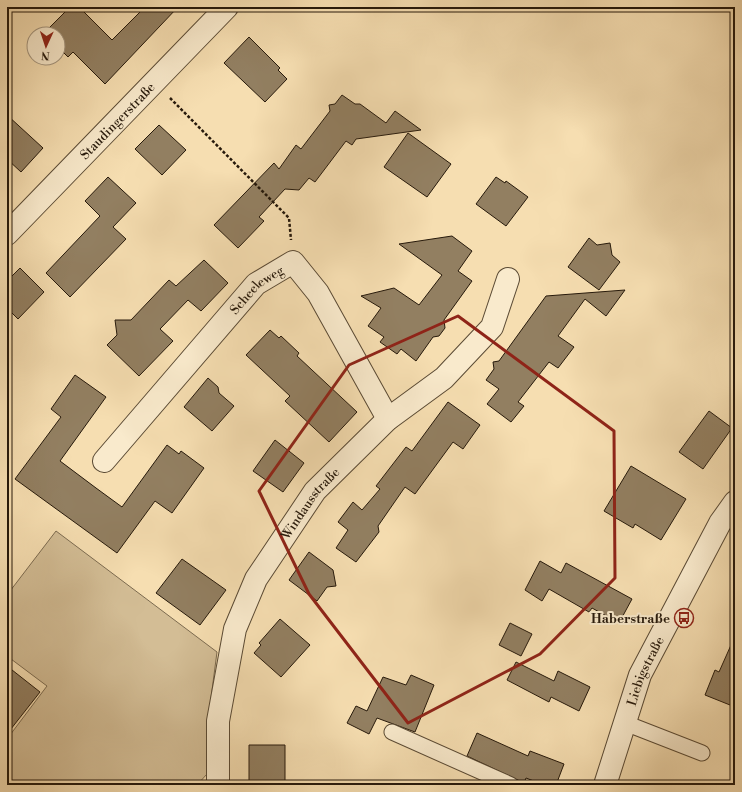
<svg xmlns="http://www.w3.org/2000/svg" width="742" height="792" font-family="'Libre Bodoni',serif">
<rect width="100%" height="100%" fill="#f6deb1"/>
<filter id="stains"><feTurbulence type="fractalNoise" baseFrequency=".005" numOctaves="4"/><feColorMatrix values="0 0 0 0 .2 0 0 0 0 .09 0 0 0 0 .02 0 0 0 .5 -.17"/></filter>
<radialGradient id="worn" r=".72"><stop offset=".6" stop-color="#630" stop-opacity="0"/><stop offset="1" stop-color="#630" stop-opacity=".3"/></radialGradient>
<!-- green -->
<path fill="#d3bd95" stroke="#7c6b50" d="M56,531L217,652L209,713L207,774L197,785H7V739L47,686L7,656V595Z"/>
<!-- building -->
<path fill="#927f61" stroke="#26190b" d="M70,7H79L112,40L145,7H178L105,84L73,52L68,57L58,47V34L44,33Z
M249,37L280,68L278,70L287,79L265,102L224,63Z
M342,95L355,104H360L386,123L395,111L421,130L356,139L352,145L346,141L315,182L309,178L299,190L285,189L259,217L264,221L238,248L214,225L274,163L279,169L296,145L301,149L330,111L329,105L335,104Z
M7,115L43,148L21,172L7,159Z
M159,125L186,150L162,175L135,149Z
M408,133L451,164L427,197L384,167Z
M108,177L136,203L113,227L126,239L70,297L46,273L100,216L85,201Z
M496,177L505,183L506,181L528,197L506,226L476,204Z
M452,236L472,251L458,271L472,281L444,320L445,328L439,336L433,337L416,361L401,349L397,354L380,342L384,337L368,326L381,308L361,296L394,288L419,305L442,275L399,244Z
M589,238L597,245L610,243L612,255L620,262L599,290L568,267Z
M204,260L228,283L201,311L188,300L160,329L173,341L139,376L107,345L117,335L115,320H131L169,280L176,286Z
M20,268L44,292L18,319L7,308V281Z
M625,290L606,316L585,299L558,336L574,347L558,368L549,362L518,402L524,406L511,422L487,404L499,389L486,380L494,369L493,362L499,361L546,296Z
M270,330L279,338L281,336L299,353L297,356L357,412L329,442L285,401L290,396L246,355Z
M75,375L106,397L60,461L96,488L122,507L167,445L179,454L181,451L204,468L172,513L155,501L117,553L15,479L61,417L51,409Z
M208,378L218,387L219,393L234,406L212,431L184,407Z
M448,402L480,425L463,449L453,442L415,494L405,487L378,526L379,532L356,562L336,548L348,530L338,522L353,502L362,510L380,489L376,486L406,447L412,451Z
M709,411L732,428L703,469L679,452Z
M275,440L304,463L283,492L253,471Z
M631,466L686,499L661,540L635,524L633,528L604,511Z
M309,552L333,570L336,586L327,587L317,601L289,580Z
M182,559L226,590L200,625L156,593Z
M540,561L561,573L566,563L632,599L619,623L592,608L589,612L549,589L542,601L525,590Z
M280,619L310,645L281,677L254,653L261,645L259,643Z
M510,623L532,634L521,656L499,645Z
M735,636V707L705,695L715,670L719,672Z
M516,662L554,681L558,671L590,687L579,711L551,697L549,702L507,680Z
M7,666L40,692L7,734Z
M411,675L434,685L415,732L377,718L369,734L347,723L356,706L367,711L383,677L406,685Z
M477,733L528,756L530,751L564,764L556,785H544L526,778L524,783L467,756Z
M249,745H285V785H249Z"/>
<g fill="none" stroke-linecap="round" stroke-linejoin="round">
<defs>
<path id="service" d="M625,723L702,753
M392,732L511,785"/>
<g id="minor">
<path id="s1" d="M7,234L227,7"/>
<path id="s2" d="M104,461L256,284L293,262L318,293L388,419"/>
<path id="s3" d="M218,785V721L235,629L256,579L315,491L388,419L444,378L492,327L508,279"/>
<path id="s4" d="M605,785L640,675L720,523L735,502"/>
</g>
</defs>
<!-- service casing -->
<use href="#service" stroke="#5a4a34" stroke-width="17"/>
<!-- minor casing -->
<use href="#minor" stroke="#5a4a34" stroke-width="24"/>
<!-- path -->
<path stroke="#26190b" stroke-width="2.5" stroke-dasharray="3 2" stroke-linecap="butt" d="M170,98L289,218L291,240"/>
<!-- service -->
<use href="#service" stroke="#f9eacc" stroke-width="15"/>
<!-- minor -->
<use href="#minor" stroke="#f9eacc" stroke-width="22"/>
</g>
<!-- marked area -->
<path fill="none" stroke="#8f2418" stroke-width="3" stroke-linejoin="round" d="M458,316L614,431L615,578L540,654L408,723L309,594L259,491L349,365Z"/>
<!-- icons -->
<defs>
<symbol id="bus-ring" viewBox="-11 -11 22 22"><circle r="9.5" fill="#f9eacc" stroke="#8f2418" stroke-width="1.5"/><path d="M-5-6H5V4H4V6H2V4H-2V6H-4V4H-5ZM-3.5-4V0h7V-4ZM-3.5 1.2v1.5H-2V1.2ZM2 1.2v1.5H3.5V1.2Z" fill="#8f2418"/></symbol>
</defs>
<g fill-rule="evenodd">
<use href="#bus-ring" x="673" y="607" width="22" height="22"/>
</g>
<g text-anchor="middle" stroke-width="4" stroke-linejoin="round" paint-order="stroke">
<!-- street labels -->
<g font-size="13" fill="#26190b" stroke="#f9eacc">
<text dy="5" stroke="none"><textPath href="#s1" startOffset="158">Staudingerstraße</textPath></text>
<text dy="5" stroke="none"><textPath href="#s2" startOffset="230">Scheeleweg</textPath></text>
<text dy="5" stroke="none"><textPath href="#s3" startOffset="305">Windausstraße</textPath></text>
<text dy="5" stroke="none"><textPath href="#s4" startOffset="121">Liebigstraße</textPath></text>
</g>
<!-- poi labels -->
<g font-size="13" font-weight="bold" fill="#26190b" stroke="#f9eacc" text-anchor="end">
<text x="670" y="623">Haberstraße</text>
</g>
</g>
<!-- margin -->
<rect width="742" height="792" fill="none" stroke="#f6deb1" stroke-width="24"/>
<rect x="8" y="8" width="726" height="776" fill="none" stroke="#26190b" stroke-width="2"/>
<rect x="12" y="12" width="718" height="768" fill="none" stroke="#26190b"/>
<!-- north arrow -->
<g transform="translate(46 46) rotate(183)"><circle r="19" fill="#f9eacc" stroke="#a5967f"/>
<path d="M0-3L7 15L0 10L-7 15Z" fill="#8f2418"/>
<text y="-6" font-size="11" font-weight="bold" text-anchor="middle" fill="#26190b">N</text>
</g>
<rect width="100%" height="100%" filter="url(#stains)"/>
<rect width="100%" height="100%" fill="url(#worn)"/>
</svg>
